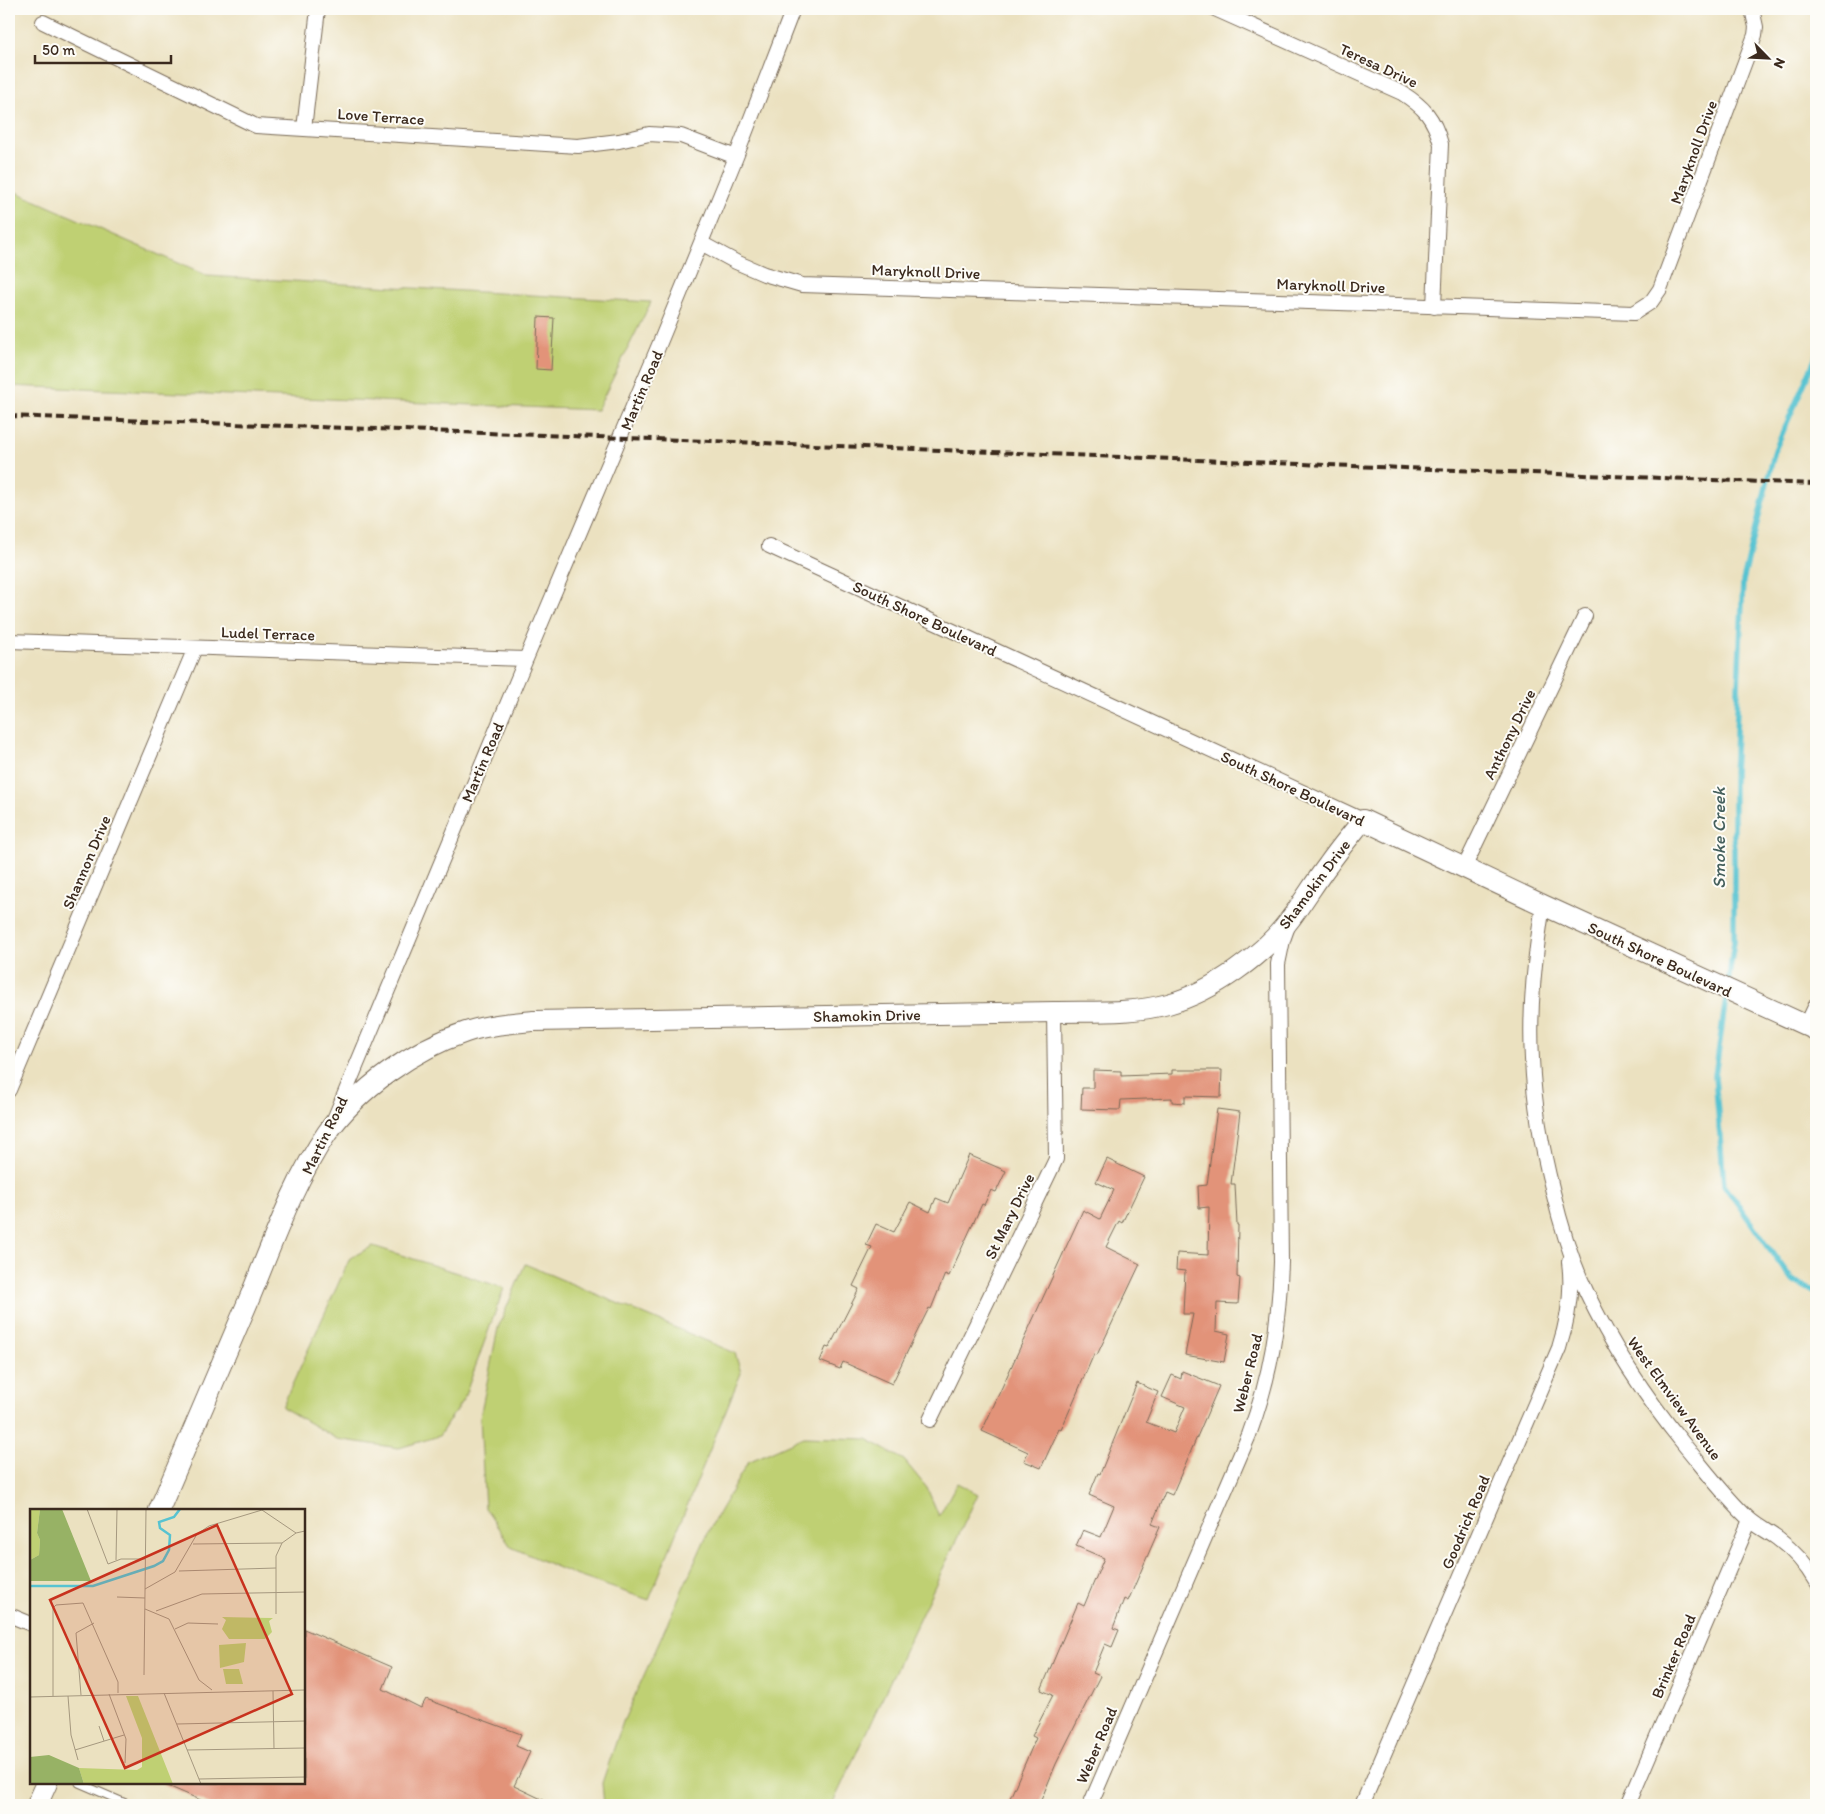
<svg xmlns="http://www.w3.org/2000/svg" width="1825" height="1814" font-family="Itim,sans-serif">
<rect width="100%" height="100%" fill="#fdfcf7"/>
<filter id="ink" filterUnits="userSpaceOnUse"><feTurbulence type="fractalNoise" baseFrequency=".02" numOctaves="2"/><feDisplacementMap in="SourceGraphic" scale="10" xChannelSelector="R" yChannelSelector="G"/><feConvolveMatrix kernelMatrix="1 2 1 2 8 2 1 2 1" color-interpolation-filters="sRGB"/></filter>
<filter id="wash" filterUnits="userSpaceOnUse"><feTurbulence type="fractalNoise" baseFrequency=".0096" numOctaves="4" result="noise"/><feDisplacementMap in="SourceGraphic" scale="20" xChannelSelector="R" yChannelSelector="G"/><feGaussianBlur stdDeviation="1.12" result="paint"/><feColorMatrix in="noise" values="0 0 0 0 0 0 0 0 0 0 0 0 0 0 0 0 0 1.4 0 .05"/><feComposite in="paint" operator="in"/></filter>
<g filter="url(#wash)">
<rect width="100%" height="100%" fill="#ebe1c0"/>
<!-- green -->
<path fill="#bfd073" stroke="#7d7d48" d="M9,189L207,276L651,302L597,410L9,386Z
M373,1246L504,1288L464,1398L439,1436L399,1448L337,1439L282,1407L350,1258Z
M525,1264L735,1353L741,1373L649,1600L575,1575L511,1547L485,1508L480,1417L498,1328Z
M804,1437L867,1439L904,1460L927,1488L939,1516L957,1483L978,1494L832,1805H604L602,1783L623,1722L710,1528L748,1462Z"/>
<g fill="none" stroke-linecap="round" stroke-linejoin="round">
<!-- stream -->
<path stroke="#57c3d1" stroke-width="5.5" d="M1816,357L1775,450L1743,581L1734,776V941L1715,1076L1724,1185L1792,1280L1816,1293"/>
</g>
<g id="blocks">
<!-- building -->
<path fill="#e29379" d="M538,317L554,318L551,370L536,369Z
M1093,1070L1121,1071V1076L1172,1074V1070H1222L1221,1097L1185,1096V1103L1172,1102V1098L1121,1100L1120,1110L1081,1109L1082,1088H1093Z
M1217,1109L1240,1112L1231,1184H1235L1237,1225H1238L1237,1277L1240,1278L1238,1304L1217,1303L1216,1331L1229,1334L1224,1362L1185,1355L1193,1314H1183L1185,1271L1176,1270L1177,1253L1208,1255L1209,1207L1199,1208L1198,1186L1207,1185Z
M969,1155L1006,1171L996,1192L991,1190L984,1205L982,1204L949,1276L945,1274L931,1309L929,1308L910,1346L892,1384L843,1362L840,1369L820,1361L826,1347L829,1348L859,1289L853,1286L872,1247L866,1245L876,1224L894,1232L910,1202L930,1212L936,1198L948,1203Z
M1107,1159L1144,1177L1122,1223L1119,1221L1106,1247L1140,1264L1097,1355L1094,1354L1061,1430L1059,1429L1041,1468L1024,1461L1028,1452L982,1431L1083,1210L1100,1219L1114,1190L1096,1182Z
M1182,1371L1219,1386L1172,1495L1165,1492L1152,1524L1160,1527L1128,1601L1124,1599L1113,1628L1119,1630L1112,1647L1105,1644L1093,1673L1100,1676L1056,1764L1039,1805H1007L1036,1738L1032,1736L1053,1695L1041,1690L1078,1603L1084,1606L1104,1558L1076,1546L1083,1530L1101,1537L1114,1506L1089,1495L1098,1473L1100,1474L1137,1383L1158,1392L1146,1422L1174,1433L1185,1407L1162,1397L1172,1375L1181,1379Z
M304,1629L392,1667L383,1689L421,1708L426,1699L521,1734L516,1746L530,1752L514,1786L554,1805H212L161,1783H304Z"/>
</g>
</g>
<g filter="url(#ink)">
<use href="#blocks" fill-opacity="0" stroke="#796a57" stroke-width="1"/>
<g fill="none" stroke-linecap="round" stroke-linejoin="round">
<defs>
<path id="lane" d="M79,1783L130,1805"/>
<path id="street" d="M1215,9L1402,93C1424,107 1434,118 1441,144L1434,307
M43,22L256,126L578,146L619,141L649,134L681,136L736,157
M304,129L318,9
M701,243L736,262L764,274L802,285L1634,313L1651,302L1660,289L1755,35L1756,27L1752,9
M769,546L1363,820
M9,641L526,659
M1464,868L1585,616
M1543,905C1535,956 1529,1007 1532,1059C1534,1104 1542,1149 1553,1192C1561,1226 1571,1259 1586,1291C1612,1347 1647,1399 1686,1447C1706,1471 1726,1498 1749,1519C1758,1527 1769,1532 1778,1539C1793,1550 1807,1566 1816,1582
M1806,1026L1816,1005
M9,1090L195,648
M335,1117L526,659L659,345L736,157L793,9
M930,1420L1056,1159L1054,1012
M9,1615L31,1624
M1090,1805L1249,1435C1271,1375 1279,1325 1281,1262L1278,964L1283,940L1288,926
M1362,1805L1559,1348C1568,1320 1573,1291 1569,1262
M1628,1805L1750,1520"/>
<path id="secondary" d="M159,1510C189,1439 219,1368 250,1297C272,1244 294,1181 327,1133C359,1088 414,1049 466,1032C488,1025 511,1023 533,1021L1054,1012C1091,1011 1131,1014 1168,1004C1212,992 1264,955 1291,918C1304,901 1315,882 1328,865C1339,849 1351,835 1363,820L1543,905L1816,1030
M37,1805L47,1783"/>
</defs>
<!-- lane casing -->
<use href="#lane" stroke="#796a57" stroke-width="9"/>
<!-- street casing -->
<use href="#street" stroke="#796a57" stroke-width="16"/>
<!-- secondary casing -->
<use href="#secondary" stroke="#796a57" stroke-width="22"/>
<!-- lane -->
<use href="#lane" stroke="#fff" stroke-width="7"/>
<!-- street -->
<use href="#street" stroke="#fff" stroke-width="14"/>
<!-- secondary -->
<use href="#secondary" stroke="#fff" stroke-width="20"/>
<!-- rail -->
<path stroke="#3b2a1e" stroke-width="4" stroke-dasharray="8 4" stroke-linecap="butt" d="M9,416L710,441L1816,484"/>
</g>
</g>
<g text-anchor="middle" stroke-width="4" stroke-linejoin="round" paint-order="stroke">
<!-- street labels -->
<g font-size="16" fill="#3b2a1e" stroke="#fdfcf7">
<text transform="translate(1379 65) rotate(25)" y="6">Teresa Drive</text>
<text transform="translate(381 116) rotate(4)" y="6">Love Terrace</text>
<text transform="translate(1693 152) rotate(-70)" y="6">Maryknoll Drive</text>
<text transform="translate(926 271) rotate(2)" y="6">Maryknoll Drive</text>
<text transform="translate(1331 285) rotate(2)" y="6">Maryknoll Drive</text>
<text transform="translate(641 390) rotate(-67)" y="6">Martin Road</text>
<text transform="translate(925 618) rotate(25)" y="6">South Shore Boulevard</text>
<text transform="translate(268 633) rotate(2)" y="6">Ludel Terrace</text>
<text transform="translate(1509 734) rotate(-64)" y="6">Anthony Drive</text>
<text transform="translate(482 762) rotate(-67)" y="6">Martin Road</text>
<text transform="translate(1293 788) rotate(25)" y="6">South Shore Boulevard</text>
<text transform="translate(86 862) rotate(-67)" y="6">Shannon Drive</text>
<text transform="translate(1314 884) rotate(-53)" y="6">Shamokin Drive</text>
<text transform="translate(1660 959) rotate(25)" y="6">South Shore Boulevard</text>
<text transform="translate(867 1015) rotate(-1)" y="6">Shamokin Drive</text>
<text transform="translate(324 1135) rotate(-64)" y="6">Martin Road</text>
<text transform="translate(1009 1216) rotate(-64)" y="6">St Mary Drive</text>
<text transform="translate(1247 1373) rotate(-76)" y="6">Weber Road</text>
<text transform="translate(1675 1398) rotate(54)" y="6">West Elmview Avenue</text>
<text transform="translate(1465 1522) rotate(-67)" y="6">Goodrich Road</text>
<text transform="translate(1673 1656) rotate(-67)" y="6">Brinker Road</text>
<text transform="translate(1096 1745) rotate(-67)" y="6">Weber Road</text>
</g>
<!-- water labels -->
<g font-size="18" font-style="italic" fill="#45605d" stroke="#fdfcf7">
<text transform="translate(1719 838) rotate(-90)" y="6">Smoke Creek</text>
</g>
</g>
<!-- overview -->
<g transform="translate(30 1509)">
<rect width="275" height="275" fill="#ebe1c0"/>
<path d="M0,0H10L7,24L10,31L9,46L0,51ZM192,108L243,109L239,112L242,123L235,130H199L192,120L196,111ZM216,134L214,153L190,159L189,136ZM193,160H209L213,175H196ZM96,187H108L143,275H54L49,259L107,261L112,258V229Z" fill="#bfd073"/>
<path d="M10,0H32L61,72H0V51L9,46L10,31L7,24ZM19,246L49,259L54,275H0V248Z" fill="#97b265"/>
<path fill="none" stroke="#57c3d1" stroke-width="2.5" d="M0,77H63L124,57L133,52L139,41L140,26L130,19L129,13L144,8L150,0"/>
<path fill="none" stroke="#a5987f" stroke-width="1" d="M57,0L78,55L91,50H115M163,35L252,34M86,51L87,0M149,62L246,59M115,80L145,63L167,25L179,17L232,1L266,24L275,22M87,88L115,89M115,100L139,110L169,171L182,181M126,102L172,85L275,83M246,105V47L252,34L266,24M145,120L158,114L188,115M114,166L116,0M243,182L244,240M134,184L171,275M79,185L96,230L95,254M51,186L46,124L64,114M23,187V99L26,96L53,94L88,173V184M38,187L41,226L48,251M0,188L275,181M147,215L275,212M69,217L74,232M45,241L94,226M157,241L275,239M169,270L275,268"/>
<path fill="#c8321e" fill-opacity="0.15" stroke="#c8321e" stroke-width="2.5" d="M187,16L262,185L95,259L20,91Z"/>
<rect width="275" height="275" fill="none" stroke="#3b2a1e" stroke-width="2.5"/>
</g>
<!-- margin -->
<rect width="1825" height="1814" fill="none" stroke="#fdfcf7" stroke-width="30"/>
<!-- north arrow -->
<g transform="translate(1768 58) rotate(114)" stroke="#fdfcf7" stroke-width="4" paint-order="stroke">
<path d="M0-4L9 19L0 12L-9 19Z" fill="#3b2a1e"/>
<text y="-8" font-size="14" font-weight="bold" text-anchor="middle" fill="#3b2a1e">N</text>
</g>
<!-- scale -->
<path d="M35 55v8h136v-8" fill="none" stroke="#3b2a1e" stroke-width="2.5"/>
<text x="42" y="55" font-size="15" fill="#3b2a1e" stroke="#fdfcf7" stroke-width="4" paint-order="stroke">50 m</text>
</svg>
